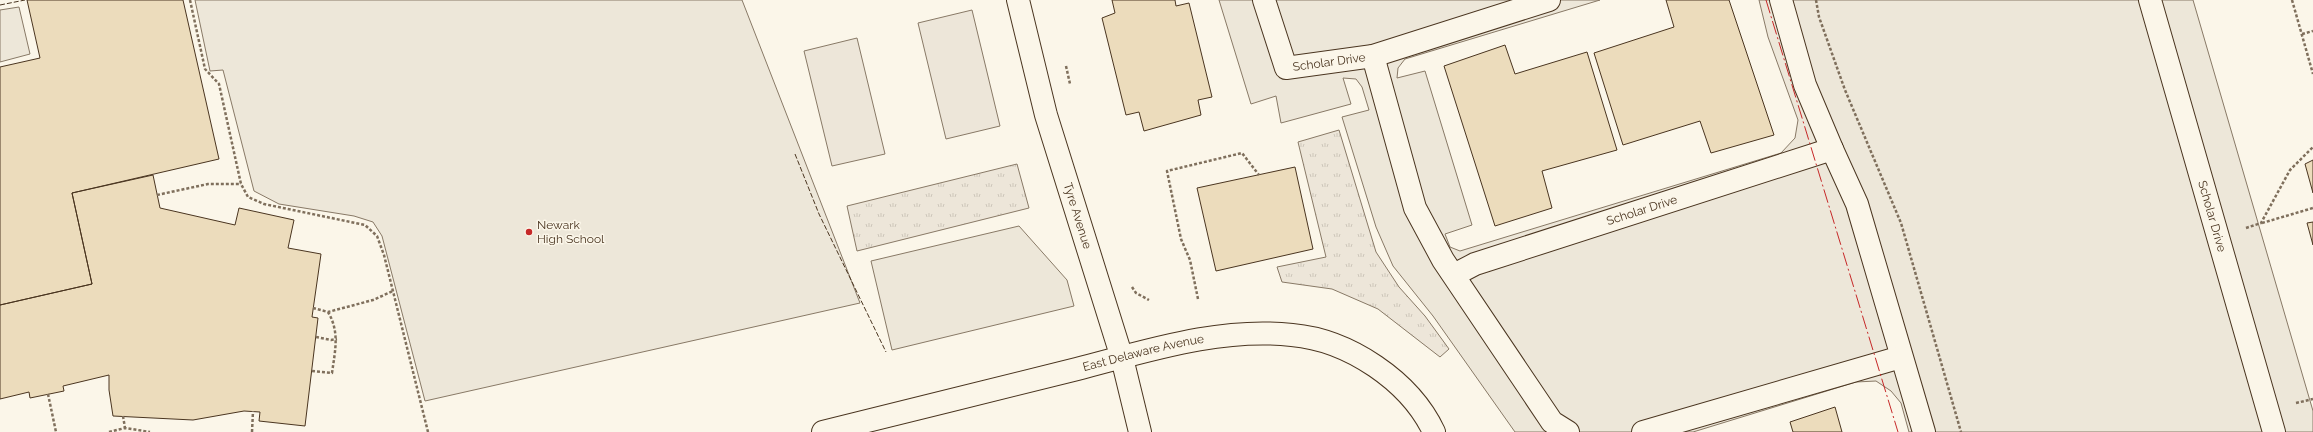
<svg xmlns="http://www.w3.org/2000/svg" width="2313" height="432" font-family="Raleway,sans-serif">
<defs>
<pattern id="grass-tufts" width="24" height="20" patternUnits="userSpaceOnUse"><rect width="24" height="20" fill="#ede6d9"/><path d="M3 7l-1-3M5 7V3M7 7l1-3M15 17l-1-3M17 17v-4M19 17l1-3" fill="none" stroke="#cdc6ba"/></pattern>
</defs>
<rect width="100%" height="100%" fill="#fbf6e9"/>
<!-- grass -->
<path fill="url(#grass-tufts)" stroke="#887966" d="M1339,130L1376,252L1399,287L1425,316L1449,349L1440,357L1378,309L1332,289L1282,282L1277,267L1326,257L1298,142Z
M1017,164L1029,208L857,251L847,206Z"/>
<!-- garden -->
<path fill="#ede6d9" stroke="#887966" d="M972,10L1000,126L946,139L918,23Z
M857,38L885,154L832,166L804,51Z"/>
<!-- parking -->
<path fill="#ede7d9" stroke="#887966" d="M195,0H742L860,303L425,401L382,236L373,222L354,216L279,204L254,191L223,70L210,71Z
M1219,0H1600L1405,59L1398,68L1397,78L1425,71L1472,225L1445,234L1450,247L1460,251L1781,153L1795,138L1798,120L1768,37L1759,0H2193L2313,411V432H1909L1901,403L1891,391L1876,381L1856,382L1693,432H1515L1433,316L1393,266L1376,227L1342,117L1369,110L1362,87L1356,79L1343,78L1351,104L1281,123L1276,96L1251,104Z
M19,7L30,54L0,62V10Z
M1019,226L1067,280L1074,306L892,350L871,261Z"/>
<!-- building -->
<path fill="#ecdcbc" stroke="#4a3520" d="M27,0H183L219,159L72,193L92,284L0,305V67L40,58Z
M1112,0H1175L1176,6L1189,3L1212,97L1198,100L1201,115L1144,131L1139,112L1126,115L1102,18L1115,13Z
M1666,0H1729L1774,135L1711,153L1700,121L1623,145L1594,53L1674,27Z
M1505,45L1515,74L1587,52L1617,150L1542,171L1552,208L1495,226L1444,66Z
M2313,160V193L2305,164Z
M1295,167L1313,249L1216,271L1197,188Z
M153,175L160,208L235,225L239,208L294,220L288,248L321,254L312,317L318,318L305,426L259,421L260,412L244,411L193,420L113,416L109,390V375L63,386L64,391L30,398L29,392L0,399V305L92,284L72,193Z
M2313,222V245L2307,223Z
M1835,407L1842,432H1793L1790,422Z"/>
<g fill="none" stroke-linecap="round" stroke-linejoin="round">
<defs>
<g id="minor">
<path id="s1" d="M1018,0L1046,115L1122,358L1140,432"/>
<path id="s2" d="M1264,0L1286,68L1373,56L1549,0"/>
<path d="M1781,0L1805,85L1832,149L1857,204L1924,432"/>
<path id="s3" d="M2150,0L2274,432"/>
<path d="M1373,56L1415,208L1443,260L1552,422L1568,432"/>
<path id="s4" d="M1454,275L1475,264L1832,149"/>
<path d="M1643,432L1901,357"/>
</g>
<g id="major">
<path id="s5" d="M823,432C908,411 992,390 1077,369C1147,351 1219,327 1292,335C1349,340 1410,381 1434,432"/>
</g>
</defs>
<!-- minor casing -->
<use href="#minor" stroke="#4a3520" stroke-width="24"/>
<!-- major casing -->
<use href="#major" stroke="#4a3520" stroke-width="24"/>
<!-- path -->
<path stroke="#7f6f5c" stroke-width="2.5" stroke-dasharray="3 2" stroke-linecap="butt" d="M190,0L205,69L219,84L241,184L248,197L264,204L365,225L377,236L384,255L428,432
M1816,0L1819,17L1845,90L1901,223L1961,432
M2292,0L2313,74
M2302,34L2313,31
M1066,66L1070,84
M157,195L208,184H241
M2262,223L2313,208
M2246,228L2261,223L2290,170L2313,147
M1132,287L1136,293L1149,300
M1198,299L1190,260L1181,239L1167,171L1242,153L1259,175
M313,308L328,312L373,300L393,291
M316,337L331,340L337,339
M312,371L332,373C335,351 340,332 328,312
M48,394L56,432
M2296,403L2313,399
M123,416L125,428
M109,432L125,428L150,432
M252,432L253,411"/>
<!-- minor -->
<use href="#minor" stroke="#fbf6e9" stroke-width="22"/>
<!-- major -->
<use href="#major" stroke="#fbf6e9" stroke-width="22"/>
<!-- fence -->
<path stroke="#4a3520" stroke-width="1" stroke-dasharray="5 2" stroke-linecap="butt" d="M0,5L25,0
M795,154L819,214L886,352"/>
<!-- power -->
<path stroke="#c62828" stroke-width="1" stroke-dasharray="14 3 2 3" stroke-linecap="butt" d="M1766,0L1898,432"/>
</g>
<!-- markers -->
<circle fill="#c62828" stroke="#fbf6e9" stroke-width="1.5" cx="529" cy="232" r="4"/>
<g text-anchor="middle" stroke-width="3" stroke-linejoin="round" paint-order="stroke">
<!-- street labels -->
<g font-size="12" fill="#4a3520" stroke="#fbf6e9">
<text dy="4" stroke="none"><textPath href="#s2" startOffset="115">Scholar Drive</textPath></text>
<text dy="4" stroke="none"><textPath href="#s4" startOffset="199">Scholar Drive</textPath></text>
<text dy="4" stroke="none"><textPath href="#s1" startOffset="224">Tyre Avenue</textPath></text>
<text dy="4" stroke="none"><textPath href="#s3" startOffset="225">Scholar Drive</textPath></text>
<text dy="4" stroke="none"><textPath href="#s5" startOffset="330">East Delaware Avenue</textPath></text>
</g>
<!-- poi labels -->
<g font-size="12" fill="#4a3520" stroke="#fbf6e9" text-anchor="start">
<text x="537" y="229">Newark<tspan x="537" dy="14">High School</tspan></text>
</g>
</g>
</svg>
